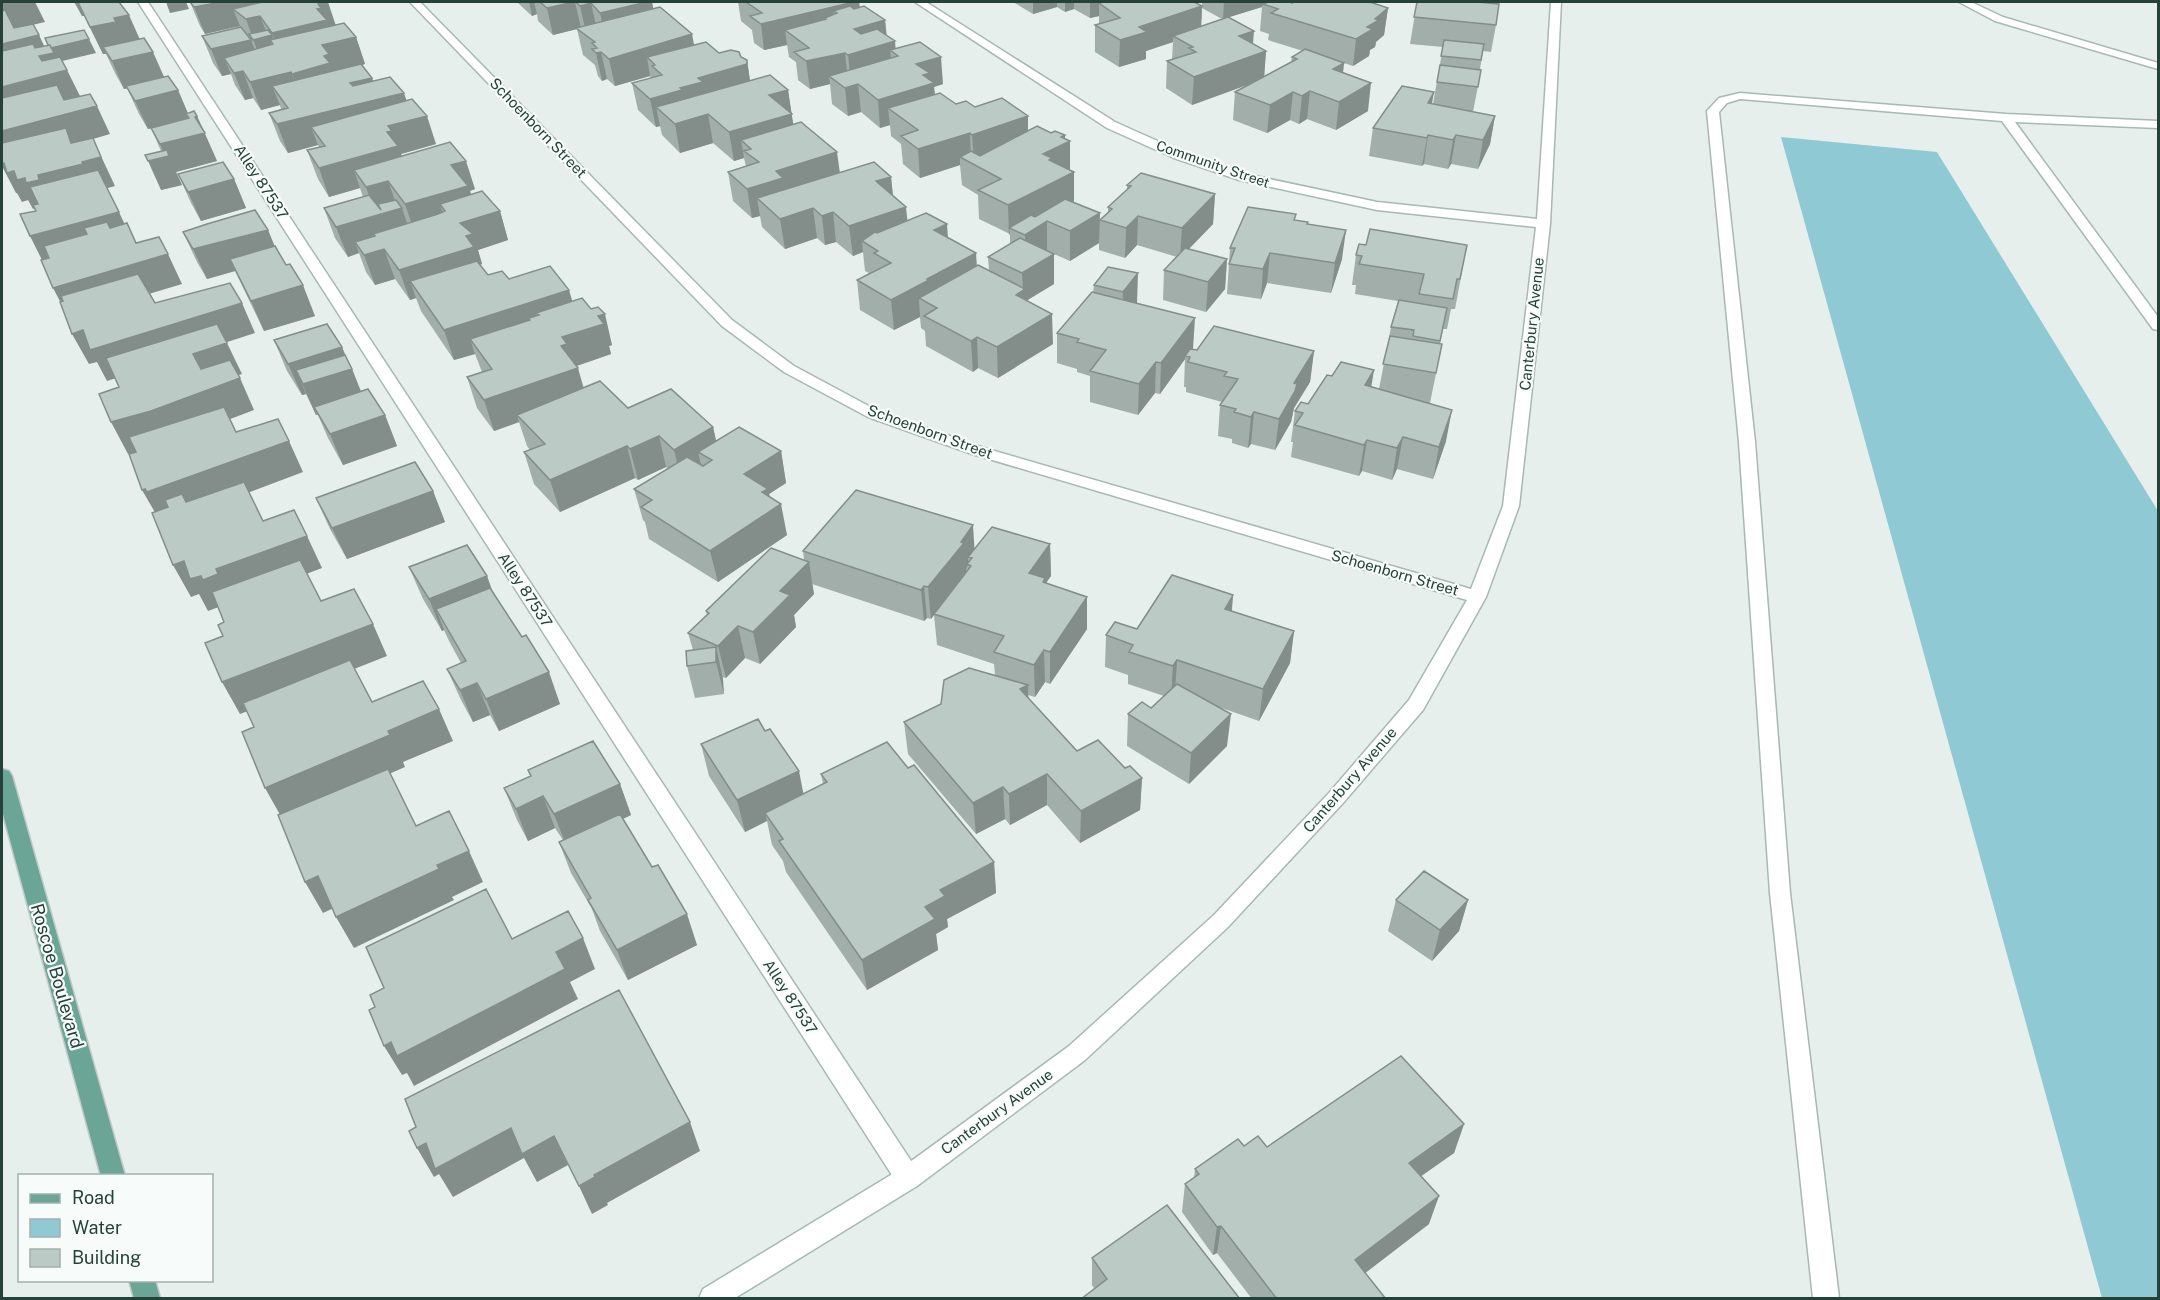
<svg xmlns="http://www.w3.org/2000/svg" width="2160" height="1300" font-family="'Public Sans',sans-serif">
<rect width="100%" height="100%" fill="#e6efeb"/>
<!-- water -->
<path fill="#8ec9d4" d="M1781,137L1937,152L2158,511V1298H2102Z"/>
<g fill="none" stroke-linecap="round" stroke-linejoin="round">
<defs>
<path id="service" d="M138,2H148L917,1170L920,1178L917,1186L908,1189L899,1186Z
M1959,2H1971L2003,17L2158,63V69L1995,21Z
M1740,93L2006,114L2158,121V128L2015,122L2158,317V330L2153,329L2002,121L1740,99L1727,103L1719,112L1755,442L1790,893L1839,1298H1813L1770,893L1739,442L1707,111L1719,98Z"/>
<path id="minor" d="M410,2H420L732,320L794,366L878,411L984,448L1471,589L1503,506L1536,227L1377,210L1239,180L1174,158L1107,128L915,2H926L1115,122L1182,152L1246,174L1377,202L1537,219L1551,2H1561L1550,224L1519,506L1486,597L1423,710L1343,803L1228,927L1085,1060L917,1186L735,1298H699L703,1289L899,1170L1069,1046L1214,915L1329,793L1409,700L1467,600L972,454L868,417L784,372L722,326Z"/>
<path id="primary" d="M2,769L9,771L12,776L125,1176H101L2,810Z
M129,1280H155L160,1298H134Z"/>
</defs>
<!-- service casing -->
<use href="#service" stroke="#a8b8b2" stroke-width="3"/>
<!-- minor casing -->
<use href="#minor" stroke="#a8b8b2" stroke-width="3"/>
<!-- primary casing -->
<use href="#primary" stroke="#c2cac8" stroke-width="3"/>
<!-- service -->
<use href="#service" fill="#fff" fill-rule="evenodd"/>
<!-- minor -->
<use href="#minor" fill="#fff" fill-rule="evenodd"/>
<!-- primary -->
<use href="#primary" fill="#6aa596" fill-rule="evenodd"/>
</g>
<!-- wall -->
<path fill="#a1aea9" fill-rule="evenodd" d="M74,2H119L139,39L164,77L178,90L188,114L197,116L217,161L176,172L182,185L161,190V151L151,128L148,129L139,114L127,88L124,89L116,75L106,54H103L84,16H82Z
M190,2L336,25L356,37L365,64L362,65L372,78L373,81L406,100L436,144L401,154L402,156L475,189L470,191L471,194L500,211L508,240L478,250L482,264L480,265L488,275L509,279L572,301L612,345L609,346L611,354L577,366L584,388L628,408L713,427L716,441L781,451L786,483L769,494L787,535L718,582L649,539L645,522L643,520L634,489L668,469L666,467L638,480L635,478L560,512L534,484L524,452L530,450L527,446L519,422L494,431L477,408L467,377L482,372L475,354L454,360L421,311L416,298L410,300L395,279L375,285L366,272L359,253L348,257L335,238L324,208L363,197L360,188L329,197L318,179L307,150L319,147L318,145L288,153L280,141L269,113L281,109L280,105L261,110L253,98L245,100L235,85L231,74L222,76L213,63L202,36L240,26L205,34L200,26Z
M518,2H652L653,9L694,45L719,53L741,57L747,60L750,81L788,90L793,125L840,173L891,177L893,196L908,221L948,238L977,266L989,271L988,257L1010,244V234L979,219L978,195L962,185L960,165L920,178L903,164L901,144L891,136L890,125L880,128L861,112L848,116L832,104L830,84L810,89L798,80L796,62L789,57L787,45L764,50L754,43L752,30L741,21L738,2H859L860,8L885,20L887,36L896,49L943,84L934,87L935,94L956,104L1028,116V131L1065,135V139L1070,141V170L1074,172V201L1073,202L1100,220L1108,212V207L1127,190V185L1215,194L1213,224L1189,249L1227,259L1225,289L1206,312L1163,300L1164,270L1177,257L1137,245L1125,258L1099,250V243L1070,261L1054,254V284L1027,300L1053,344L998,378L978,368L973,372L926,346L925,331L921,328L920,317L894,330L860,310L857,280L869,273L865,271L863,252L853,256L836,242L825,245L817,238L785,249L762,227L760,216L752,218L733,201L728,172L746,166L744,158L734,161L713,143L680,153L662,135L660,126L656,127L638,110L632,83L651,78L650,76L615,86L607,79L602,81L598,76L595,65L583,55L577,29L553,35L538,21L537,14L532,16L518,3Z
M1013,2H1194L1202,5V2H1289L1292,3V2H1370L1388,8L1384,35L1376,42L1375,47L1370,50L1369,56L1353,66L1344,63L1343,72L1368,111L1336,130L1307,119L1299,124L1290,120L1267,133L1233,120L1235,92L1251,83L1192,105L1166,88L1167,61L1172,59L1173,42L1146,51V59L1119,67L1095,52V25L1099,24V16L1090,18L1074,9L1065,12L1057,7L1033,14ZM1262,7L1260,31L1269,34L1268,40L1303,51L1292,57L1291,62L1264,77L1266,51L1253,44L1229,17ZM1202,8L1222,19L1201,26Z
M1417,2L1496,25L1491,52L1483,51L1480,69L1481,70L1473,112L1495,116L1490,144L1478,169L1451,164L1448,169L1424,164L1422,166L1369,156L1373,128L1433,104L1443,47L1410,44Z
M178,174L234,179L246,208L201,221L191,203Z
M1295,220L1307,224L1342,259L1331,293L1267,283L1261,299L1227,294L1230,248Z
M268,230L274,246L315,316L264,331L235,271L207,279L197,262L183,232Z
M1366,245H1467L1455,309H1451L1447,329H1443L1440,344H1442L1430,403L1446,441L1433,479L1397,469L1392,480L1362,471L1359,476L1291,457L1293,442H1291L1295,411L1308,404L1371,386L1379,389L1391,327L1398,301L1355,294L1356,285H1352L1356,255Z
M1108,267L1137,304L1193,349L1197,350L1314,351L1310,382L1294,408L1291,422L1275,450L1251,444L1248,448L1232,443V439L1218,436L1220,405L1222,402L1186,392V387H1184L1185,359L1160,394L1155,393L1138,415L1090,402V376L1077,372V369L1057,363V333L1093,293L1094,285Z
M274,340L342,347L352,369L361,391L385,415L397,446L343,465L328,438L318,415H316L306,394L302,395L287,371Z
M433,491L445,522L347,559L330,529L316,498Z
M1050,544L1051,576L1046,583L1087,597V629L1050,684L1045,682L1035,697L1028,695V698L1077,751L1125,768L1142,778L1140,810L1080,843L1047,805L1010,825L1005,819L976,834L908,754L904,722L941,704L995,675L994,664L937,645L934,615L931,619L927,618L924,621L812,584L814,594L794,615L796,627L760,664L745,658L726,678L722,677L724,694L695,698L687,666L693,650L688,633L707,616L706,611L804,560L803,551L974,549Z
M409,567L487,576L492,590L560,704L499,731L490,715L473,722L461,700L447,669L461,663L449,641L444,630L442,631L423,599Z
M1233,595L1232,611L1294,631L1290,663L1259,721L1216,706L1227,746L1189,784L1127,746L1128,714L1151,708L1164,696L1128,684V675L1105,667L1106,635L1137,629Z
M701,744L804,794L823,784L821,774L908,768L994,862L996,893L947,919L948,927L936,934L938,950L867,990L786,872L783,861L772,845L767,821L745,832L709,776Z
M528,770L620,784L631,815L623,819L697,945L628,980L600,931L592,909L571,873L559,842L563,840L555,828L528,841L517,820L504,788L530,776Z
M1396,900H1468L1459,931L1432,961L1388,931Z
M1464,1124L1454,1153L1421,1176L1429,1224L1365,1273L1386,1299H1252L1217,1253L1213,1255L1182,1212L1185,1184L1194,1178L1195,1169L1244,1146L1267,1147Z
M1092,1258L1240,1299L1094,1288L1092,1285Z"/>
<!-- shaded-wall -->
<path fill="#838d89" d="M2,2H35L45,22L2,32Z
M75,2H78L84,16H82Z
M166,2H186L189,9L170,13Z
M222,2H316L318,4L328,2L337,29L356,37L365,64L335,72L302,102L292,74L282,60L272,33L260,16L268,36L272,35L282,62L273,44L270,40L279,63L263,67L246,19L233,9L240,26L205,34L194,7Z
M529,2H534L537,14L532,16Z
M575,2L581,28L553,35L547,8Z
M634,2H652L657,27L606,40L600,13Z
M854,2H859L862,27L833,11L836,33L825,18L827,35L785,30L787,45L764,50L761,24Z
M1033,2H1057V7L1033,14Z
M1065,2H1074V9L1065,12Z
M1090,2H1131L1099,3V16L1090,18Z
M1224,2H1283L1263,4L1262,7L1223,19Z
M591,3L597,30L586,33L580,6Z
M1202,6L1201,32L1173,36V42L1146,51V59L1119,67L1120,40L1139,27Z
M1388,8L1384,35L1376,42L1375,47L1370,50L1369,56L1353,66L1356,39L1375,19Z
M129,15L141,42L103,47L106,54H103L90,27L114,18Z
M885,20L887,44L895,41L896,54L890,50L892,70L851,82L848,55L854,29Z
M1254,31L1252,56L1266,51L1264,79L1192,105L1194,77L1239,36Z
M692,34L697,61L655,65L647,57L650,76L615,86L609,59Z
M39,35L48,54L50,48L89,39L96,53L58,62L67,70L81,98L97,106L110,134L93,139L115,186L33,209L28,200L22,202L17,193H16L2,166V164L4,163L25,178L39,180L2,152V44Z
M251,40L261,67L243,71L253,98L245,100L234,73L224,58L231,74L222,76L211,49Z
M153,52L165,79L124,89L112,61Z
M601,52L607,79L602,81L596,53Z
M845,53L848,80L829,76L830,84L810,89L806,61Z
M941,57L943,84L934,87L936,111L888,108L890,125L880,128L878,100L916,64Z
M747,60L751,88L656,107L660,126L656,127L650,99L680,88L698,78Z
M1344,63L1341,90L1333,69Z
M291,72L301,100L272,86L280,105L261,110L250,82Z
M372,78L379,99L404,93L413,120L427,116L436,144L401,154L408,175L354,170L360,188L329,197L319,168L392,148L311,127L318,145L288,153L277,124L350,83Z
M1371,83L1368,111L1336,130L1339,102Z
M858,84L861,112L848,116L845,88Z
M178,90L190,118L186,114L188,119L148,129L135,101Z
M788,90L796,142L751,149L741,140L744,158L734,161L729,132L769,95Z
M1310,91L1307,119L1299,124L1302,96Z
M1293,92L1290,120L1267,133L1270,105Z
M1434,92L1429,120L1428,103Z
M708,114L713,143L680,153L675,124Z
M197,116L217,161L176,172L182,185L161,190L148,161L165,157L160,144L195,117Z
M1028,116V144L974,163L972,135Z
M1495,116L1490,144L1478,169L1483,140Z
M970,133L971,161L960,157V165L920,178L918,149Z
M1065,135V144L1070,141V170L1074,172V201L1016,231L1009,228L1010,234L1009,235L1008,205L1043,154L1061,137Z
M1428,135L1424,164L1422,166L1427,138Z
M1456,135L1451,164L1448,169L1453,140Z
M837,152L841,181L757,198L760,216L752,218L747,189L776,171Z
M466,161L475,189L470,191L477,215L445,211L440,204L446,224L415,234L405,204L451,165Z
M891,177L894,206L876,181Z
M234,179L246,208L201,221L188,192Z
M388,181L398,209L402,208L412,238L375,236L373,234L378,248L355,242L359,253L348,257L336,227L376,216L366,187Z
M1215,194L1213,224L1180,258L1182,228Z
M906,207L909,236L862,241L863,252L853,256L849,226Z
M813,208L817,238L785,249L780,219Z
M500,211L508,240L478,250L482,264L410,281L416,298L410,300L399,270L460,223Z
M119,212L133,242L45,266L30,236Z
M833,212L836,242L825,245L822,216Z
M1100,213L1099,243L1070,261V231Z
M1138,216L1137,245L1125,258L1126,228Z
M1047,221V251L1026,265L1025,235Z
M947,224L949,253L934,230Z
M268,230L280,259H230L235,271L207,279L193,249Z
M1346,230L1342,259L1331,293L1335,263Z
M384,249L395,279L375,285L364,255Z
M976,253L978,283L919,298L920,317L894,330L891,300L927,279Z
M1270,253L1267,283L1261,299L1263,269Z
M168,254L182,284L69,318L53,288Z
M1054,254V284L1026,301L1016,295L1023,290L1022,273Z
M1227,259L1225,289L1206,312L1208,282Z
M1138,273L1137,304L1122,323L1123,292Z
M303,285L315,316L264,331L251,301Z
M569,290L578,320L539,315L536,313L542,332L529,318L534,335L470,339L475,354L454,360L444,330Z
M242,303L255,333L107,381L97,362L89,364L72,334L83,330Z
M605,314L612,345L609,346L611,354L573,367L578,368L586,399L517,415L519,422L494,431L484,400L561,346L562,337L598,316Z
M1052,314L1053,344L998,378L997,347Z
M1195,318L1193,349L1185,356V359L1160,394L1161,363Z
M977,337L978,368L973,372L971,341Z
M227,343L242,374L208,385L193,354Z
M342,347L350,369H352L364,400L314,407L317,415H316L296,370L306,394L302,395L288,364Z
M1314,351L1310,382L1294,408L1291,422L1275,450L1279,419L1294,383Z
M1156,362L1155,393L1138,415L1139,384Z
M1374,370L1369,401L1365,385Z
M240,378L254,410L167,443L128,454L111,422Z
M1452,410L1446,441L1433,479L1439,447Z
M1254,412L1251,444L1248,448L1251,417Z
M385,415L397,446L343,465L330,434Z
M713,427L720,458L712,460L698,452L702,469L682,482L674,450Z
M659,436L666,467L638,480L630,449Z
M1403,437L1397,469L1392,480L1397,448Z
M1367,440L1362,471L1359,476L1364,445Z
M289,441L303,472L192,514L160,521L142,490Z
M627,446L635,478L560,512L550,480Z
M781,451L786,483L769,494L772,510L781,504L787,535L718,582L710,551L744,474Z
M433,491L445,522L347,559L332,528Z
M973,525L975,557L972,558L968,557V565L966,569V574L934,614V615L931,619L928,587Z
M307,536L322,568L208,611L199,594L191,597L173,565L184,561L216,569Z
M1050,544L1051,576L1045,584L1029,573Z
M809,562L814,594L794,615L796,627L760,664L753,632L780,591Z
M487,576L498,608L436,609L444,630L442,631L429,599Z
M924,586L927,618L924,621L921,590Z
M1233,595L1230,627L1225,609Z
M1087,597V629L1050,684V652Z
M373,624L387,656L240,714L222,682Z
M738,626L745,658L726,678L718,646Z
M1294,631L1290,663L1259,721L1263,689Z
M716,647L723,679L724,694L716,662Z
M1044,650L1045,682L1035,697L1034,665Z
M1177,660L1175,692L1171,698L1173,666Z
M549,672L560,704L499,731L486,699Z
M477,683L490,715L473,722L460,690Z
M1028,685L1029,716L1020,689Z
M439,709L453,741L403,762L405,767L283,820L265,788L388,731Z
M1231,714L1227,746L1189,784L1191,753Z
M799,771L805,802L765,813L767,821L745,832L737,800Z
M1047,774V805L1010,825L1009,794Z
M1142,778L1140,810L1080,843L1081,811Z
M620,784L631,815L566,845L554,814Z
M1003,787L1005,819L976,834L973,803Z
M543,796L555,828L528,841L516,809Z
M469,851L483,882L452,897L454,900L354,948L336,917L437,865Z
M994,862L996,893L947,919L948,927L936,934L938,950L867,990L862,960L925,907L940,890Z
M318,876L336,907L323,913L305,882Z
M1468,900L1459,931L1432,961L1440,930Z
M687,914L697,945L628,980L617,950Z
M583,938L595,969L570,982L578,999L414,1086L407,1073L402,1075L384,1046L556,952Z
M690,1122L700,1151L607,1203L608,1205L592,1214L579,1186L594,1175Z
M1464,1124L1454,1153L1400,1191L1409,1163Z
M511,1128L554,1136L568,1165L537,1182L524,1158L453,1197L439,1174L434,1177L417,1148L426,1143Z
M1439,1196L1429,1224L1347,1287L1355,1260Z
M1221,1226L1217,1253L1213,1255L1217,1227Z"/>
<!-- building -->
<path fill="#bbcac4" stroke="#838d89" stroke-width="1.5" d="M78,2H119L129,15L114,18L116,22L90,27Z
M190,2H222L194,7Z
M262,2H327L318,4L321,8L317,9L327,20L272,33L260,16L246,19L233,9Z
M540,2H574L547,8Z
M576,2H647L600,13L591,3L580,6Z
M746,2H854L761,24L750,16L762,13Z
M1103,2H1194L1202,6L1139,27L1147,32L1120,40L1095,25L1120,18L1099,3Z
M1268,2H1289L1292,3L1294,2H1370L1388,8L1375,19L1379,20L1367,27L1373,29L1356,39L1271,13L1278,9L1263,4Z
M1417,2H1477L1499,4L1496,25L1414,17Z
M850,6L854,9L864,6L885,20L854,29L861,34L877,29L895,41L848,55L845,53L806,61L794,52L809,48L785,30L826,19L825,18L837,13L833,11Z
M660,7L692,34L609,59L601,52L596,53L592,49L597,48L592,43L595,42L576,28Z
M5,10L14,28L33,24L39,35L2,44V11Z
M1228,17L1254,31L1239,36L1266,51L1194,77L1167,61L1196,52L1189,48L1193,47L1173,36Z
M344,23L356,37L322,45L329,54L324,56L330,63L292,74L291,72L250,82L243,71L234,73L224,58L273,44L270,40Z
M241,27L251,40L211,49L202,36Z
M84,30L89,39L51,48L50,45H48L45,38Z
M268,30L272,35L253,40L249,34Z
M144,38L153,52L112,61L103,47Z
M1444,40L1484,44L1481,60L1441,56Z
M706,42L719,53L731,50L739,52L741,57L747,60V64L698,78L703,82L680,88L682,90L650,99L632,83L662,75L652,66L655,65L647,57Z
M920,42L941,57L916,64L930,73L923,75L934,83L878,100L858,84L845,88L829,76L898,56L890,50Z
M33,44L35,48L50,45L54,53L39,56L42,61L60,57L67,70L2,87V51Z
M1305,49L1344,63L1333,69L1371,83L1339,102L1310,91L1302,96L1293,92L1270,105L1235,92L1297,59L1292,57Z
M361,64L372,78L350,83L353,86L390,77L404,93L277,124L269,113L288,108L272,86Z
M1440,65L1481,70L1478,87L1437,82Z
M770,75L788,90L769,95L792,114L729,132L708,114L675,124L656,107Z
M168,76L178,90L135,101L126,86Z
M57,85L64,100L90,94L97,106L2,131V98Z
M1402,86L1434,92L1428,103L1495,116L1483,140L1456,135L1453,140L1428,135L1427,138L1373,128Z
M940,93L956,104L966,101L975,107L1002,98L1028,116L972,135L970,133L918,149L901,136L918,130L888,108Z
M412,99L427,116L388,126L392,131L387,132L398,146L319,168L307,150L325,146L311,127Z
M194,111L197,116L195,117L205,133L160,144L151,128L189,118L186,114Z
M801,122L837,152L776,171L783,178L747,189L728,172L759,162L744,151L751,149L741,140Z
M1037,126L1051,133L1055,131L1065,135L1061,137L1070,141L1043,154L1052,158L1049,160L1074,172L1008,205L978,190L1001,179L960,157L971,151L980,156Z
M66,128L71,143L93,138L101,157L82,162L83,164L38,175L39,180L26,183L25,178L17,180L14,171L7,173L4,163L2,164V143Z
M450,142L466,161L451,165L468,186L405,204L388,181L366,187L354,170Z
M167,150L169,156L148,161L145,155Z
M223,162L234,179L188,192L178,174Z
M874,162L891,177L876,181L906,207L849,226L833,212L822,216L813,208L780,219L757,198Z
M98,170L119,212L30,236L20,214L36,211L33,205L38,204L30,187Z
M1141,173L1215,194L1182,228L1138,216L1126,228L1100,220L1112,209L1108,207L1131,186L1127,185Z
M482,191L500,211L460,223L473,234L466,236L474,247L399,270L384,249L364,255L355,242L375,236L373,234L438,214L445,211L440,204Z
M369,195L381,210L378,204L396,200L402,208L336,227L324,208Z
M1065,199L1100,213L1070,231L1047,221L1025,235L1009,228L1031,215L1035,217Z
M1248,207L1296,214L1294,220L1308,222L1307,224L1346,230L1335,263L1270,253L1263,269L1229,264L1235,248H1230Z
M255,210L268,230L193,249L183,232L207,224Z
M926,213L947,224L934,230L976,253L927,279L929,280L891,300L857,280L891,263L874,253L878,251L862,241L875,232L877,233Z
M107,222L110,228L127,223L136,243L159,237L168,254L53,288L41,260L49,258L44,246L87,234L84,228Z
M1370,229L1467,245L1460,279H1457L1453,299L1419,294L1424,274L1359,264L1362,256L1356,255L1359,244L1366,245Z
M1020,238L1054,254L1022,273L988,257Z
M275,246L286,265L290,264L303,285L251,301L230,259Z
M1185,248L1227,259L1208,282L1164,270Z
M477,261L488,275L502,271L509,279L550,266L569,290L444,330L410,281Z
M978,265L1025,289L1016,295L1052,314L997,347L977,337L971,341L924,316L937,308L919,298Z
M1108,267L1138,273L1123,292L1094,285Z
M138,274L155,303L230,283L242,303L90,350L83,330L72,334L60,302L63,301L61,296Z
M1092,292L1195,318L1161,363L1156,362L1139,384L1090,371L1106,350L1077,342L1079,339L1057,333Z
M582,298L591,309L598,307L605,314L598,316L604,324L562,337L567,344L561,346L578,368L484,400L467,377L492,369L470,339L530,320L529,318L539,315L536,313Z
M1399,300L1447,308L1440,341L1413,336L1414,330L1391,327Z
M217,324L227,343L193,354L201,369L230,360L240,378L151,411L111,422L99,394L119,387L106,358Z
M327,324L342,347L288,364L274,340Z
M1214,326L1314,351L1294,383L1297,384L1295,391L1279,419L1254,412L1251,417L1234,412L1236,409L1220,405L1238,379L1224,376L1227,372L1188,362L1190,357L1185,356L1190,349L1197,350Z
M1390,336L1442,344L1436,373L1383,364Z
M345,355L352,369L303,384L296,370Z
M1341,362L1374,370L1365,385L1452,410L1439,447L1403,437L1397,448L1367,440L1364,445L1295,425L1303,413L1295,411L1301,402L1308,404L1327,375L1332,376Z
M600,381L628,408L671,389L713,427L674,450L659,436L630,449L627,446L550,480L524,452L545,444L517,415Z
M368,389L385,415L330,434L314,407Z
M224,407L236,432L278,419L289,441L147,492L145,489L142,490L129,454L136,452L129,437Z
M739,427L781,451L744,474L768,489L762,492L781,504L710,551L641,507L652,500L634,489L687,457L703,466L712,460L698,452Z
M415,462L433,491L332,528L316,498Z
M244,482L263,521L294,510L307,536L216,569L218,574L203,580L201,576L190,579L184,561L173,565L152,513L168,507L165,500L182,494L186,502Z
M856,490L973,525L961,542L964,543L928,587L924,586L921,590L803,551Z
M992,527L1050,544L1029,573L1045,578L1043,582L1087,597L1050,652L1044,650L1034,665L994,652L1004,636L934,614L971,566L967,564L972,558L968,557Z
M467,545L487,576L429,599L409,567Z
M771,548L809,562L780,591L790,595L753,632L738,626L718,646L688,633L709,613L706,611Z
M300,560L321,601L354,589L373,624L222,682L205,643L223,636L218,625L224,622L212,592Z
M1172,575L1233,595L1225,609L1294,631L1263,689L1177,660L1173,666L1129,652L1133,645L1106,635L1115,622L1137,629Z
M490,588L522,637L526,635L549,672L486,699L477,683L460,690L447,669L466,661L436,609Z
M716,647V662L687,666L686,651Z
M350,660L372,702L423,681L439,709L388,731L390,735L265,788L242,732L254,727L243,703Z
M969,668L1028,685L1020,689L1077,751L1098,740L1125,768L1130,766L1142,778L1081,811L1047,774L1009,794L1003,787L973,803L904,722L941,704L944,680Z
M1177,684L1231,714L1191,753L1128,714L1142,702L1151,708Z
M758,719L765,731L770,729L799,771L737,800L701,744Z
M593,741L620,784L554,814L543,796L516,809L504,788L531,776L528,770Z
M887,742L908,768L914,765L994,862L940,890L945,896L925,907L935,919L862,960L779,841L783,839L765,813L827,782L821,774Z
M388,769L416,826L449,811L469,851L437,865L439,869L336,917L318,876L305,882L278,815Z
M620,814L652,867L658,865L687,914L617,950L588,900L591,898L559,842Z
M1424,871L1468,900L1440,930L1396,900Z
M486,889L512,939L568,911L583,938L556,952L565,969L397,1056L391,1042L384,1046L369,1010L375,1007L370,995L384,988L366,947Z
M619,990L690,1122L594,1175L595,1177L579,1186L554,1136L522,1154L511,1128L435,1169L426,1143L417,1148L409,1131L416,1127L405,1099Z
M1401,1056L1464,1124L1409,1163L1439,1196L1355,1260L1386,1299H1277L1221,1226L1217,1227L1185,1184L1199,1174L1195,1169L1238,1139L1244,1146L1258,1136L1267,1147Z
M1167,1205L1240,1299H1081L1107,1279L1092,1258Z"/>
<g text-anchor="middle" stroke-width="4.5" stroke-linejoin="round" paint-order="stroke">
<!-- far-street labels -->
<g font-size="14" fill="#24423a" stroke="#f7fbf9">
<text transform="translate(1213 164) rotate(19)" y="5">Community Street</text>
</g>
<!-- street labels -->
<g font-size="15" fill="#24423a" stroke="#f7fbf9">
<text transform="translate(538 128) rotate(46)" y="5">Schoenborn Street</text>
<text transform="translate(261 182) rotate(57)" y="5">Alley 87537</text>
<text transform="translate(1532 324) rotate(-84)" y="5">Canterbury Avenue</text>
<text transform="translate(930 432) rotate(20)" y="5">Schoenborn Street</text>
<text transform="translate(1395 573) rotate(16)" y="5">Schoenborn Street</text>
<text transform="translate(525 590) rotate(57)" y="5">Alley 87537</text>
<text transform="translate(1350 780) rotate(-49)" y="5">Canterbury Avenue</text>
<text transform="translate(790 997) rotate(57)" y="5">Alley 87537</text>
<text transform="translate(997 1112) rotate(-36)" y="5">Canterbury Avenue</text>
</g>
<!-- near-street labels -->
<g font-size="18" fill="#24423a" stroke="#f7fbf9">
<text transform="translate(57 976) rotate(74)" y="6">Roscoe Boulevard</text>
</g>
</g>
<!-- border -->
<rect width="2160" height="1300" fill="none" stroke="#24423a" stroke-width="6"/>
<!-- legend -->
<rect x="18" y="1174" width="195" height="108" fill="#f7fbf9" stroke="#a3b1ad" stroke-width="1.5"/>
<rect x="30" y="1194" width="30" height="9" fill="#6aa596" stroke="#a3b1ad" stroke-width="1.5"/>
<text x="72" y="1204" font-size="18" fill="#24423a">Road</text>
<rect x="30" y="1219" width="30" height="18" fill="#8ec9d4" stroke="#a3b1ad" stroke-width="1.5"/>
<text x="72" y="1234" font-size="18" fill="#24423a">Water</text>
<rect x="30" y="1249" width="30" height="18" fill="#bbcac4" stroke="#a3b1ad" stroke-width="1.5"/>
<text x="72" y="1264" font-size="18" fill="#24423a">Building</text>
</svg>
